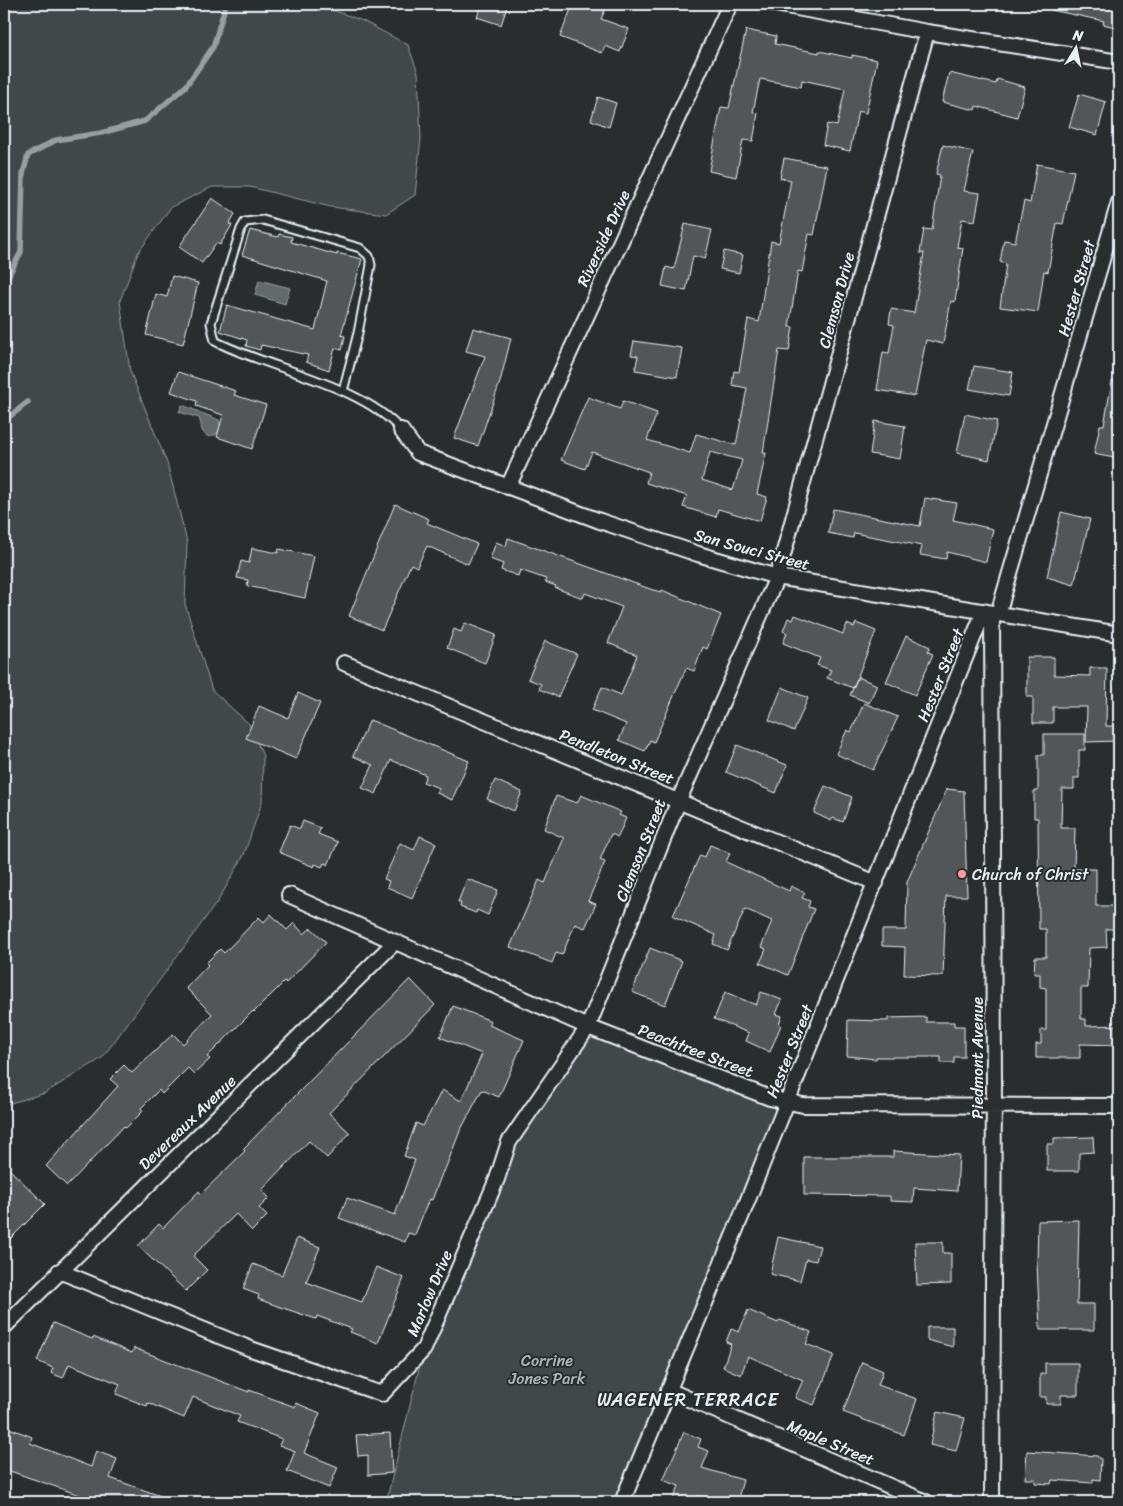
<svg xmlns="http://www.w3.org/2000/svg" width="1123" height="1506" font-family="Sriracha,sans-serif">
<rect width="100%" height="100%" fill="#2a2d2e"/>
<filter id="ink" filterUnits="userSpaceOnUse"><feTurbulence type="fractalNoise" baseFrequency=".02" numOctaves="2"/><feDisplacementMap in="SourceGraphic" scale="10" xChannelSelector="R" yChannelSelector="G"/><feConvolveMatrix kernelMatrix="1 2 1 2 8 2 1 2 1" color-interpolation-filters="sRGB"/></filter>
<g filter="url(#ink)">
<!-- green -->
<path fill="#424648" stroke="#959ca0" d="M4,4H316L363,21L408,45L418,73L421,138L415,195L386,214L331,207L250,187H212L171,207L138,253L120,301L130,371L167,463L187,542L185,604L212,690L249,724L263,756L262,802L244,855L218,901L102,1058L45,1093L4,1105Z
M588,1027L787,1101L623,1502H386L424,1349L509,1142Z"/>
<!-- water -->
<path fill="#63686b" stroke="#989fa3" d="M259,280L290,288L285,304L255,295Z
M182,405L219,420L220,426L217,434L209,437C199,432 203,427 199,418L179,412Z"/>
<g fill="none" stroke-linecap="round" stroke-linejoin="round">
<!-- stream -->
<path stroke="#989fa3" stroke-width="5.5" d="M4,284L21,252L23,174L28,155L56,140L101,133L145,121L186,86L213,47L226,4
M4,421L28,402"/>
</g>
<!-- building -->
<path fill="#535759" stroke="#e8f1f8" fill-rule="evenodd" d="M482,4H508L501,25L477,17Z
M573,4H588L605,10L601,19L629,29L620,52L605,46L602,53L560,37Z
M1051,4H1119V28L1103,24L1104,21L1051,10Z
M746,30L776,36L775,44L819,53V51L852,58V55L877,60L866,113L858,111L850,151L823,145L827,124L837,126L845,89L802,80L801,87L760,79L753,112L758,113L753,141L743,140L736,177L709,171L721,107L729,108Z
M949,73L996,84L997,79L1025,87L1017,117L976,106L975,110L942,102Z
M1079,94L1106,102L1097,135L1069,127Z
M598,97L616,103L609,127L591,120Z
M943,145L973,152L964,191L980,193L975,221L962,219L957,247L963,248L955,302L951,301L943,344L926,340L915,396L877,390L883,352L889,353L894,325L889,324L891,309L914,313L924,253H920L924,229L932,230L940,175L936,174Z
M784,158L827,166L814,235L809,234L802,272L798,271L789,327H793L789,351L779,350L763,453H766L757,494L767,497L760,521L718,509L716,517L683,507L687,496L646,483L649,472L592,452L585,469L561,460L588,397L620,409L623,401L657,413L647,440L690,453L696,434L736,445L747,388L732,385L734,371L739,372L748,319L759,322L771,241L779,243L791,180L780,178ZM710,452L742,460L733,490L702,480Z
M1037,164L1074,171L1063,224L1057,223L1048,272L1044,271L1038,312L1000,307L1006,264L1000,262L1004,240L1015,242L1024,201L1030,203Z
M212,198L235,214L229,224L232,225L220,245L216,243L202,263L179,247Z
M685,224L712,230L705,259L693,256L686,291L662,286L666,267L674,269Z
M250,230L278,237L279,234L292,237L291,242L337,255V253L362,259L341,335L345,336L342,350L335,348L329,370L306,362L308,355L261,345L260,350L246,346L247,340L220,331L227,305L315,330L327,281L242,255Z
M724,251L743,255L739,273L720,269Z
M172,276L198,283L183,344L146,335L156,294L167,297Z
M473,328L511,338L500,382L478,446L454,438L485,356L466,351Z
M634,341L682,348L677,377L635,370L638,356L631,355Z
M974,366L1013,372L1009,396L969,389Z
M178,372L236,391L234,395L266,405L252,449L217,437L223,415L196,406L197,401L171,392Z
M1112,381L1119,382V459L1094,454L1100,425H1104Z
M965,414L997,421L989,460L957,453Z
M875,421L905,426L900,459L870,454Z
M925,498L957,503L953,520L993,529L986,562L947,552L946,559L920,555L922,546L854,533L853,538L828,533L833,509L920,526Z
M395,504L429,519L427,523L477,544L468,564L427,546L417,567L411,564L382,630L349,616Z
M1061,512L1090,519L1074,585L1047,577Z
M508,538L653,590L661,592L662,590L721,615L707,649L703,647L694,671L686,668L654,742L650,740L645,751L619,740L626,724L592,710L602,687L621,695L637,655L608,643L622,607L585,593L583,598L555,588L556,586L545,582L546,579L520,570L518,576L501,570L503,564L490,559L496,542L506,546Z
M252,548L278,553L279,549L314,556L305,598L247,586L248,580L237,578L241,561L249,563Z
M795,615L843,634L847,624L854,627L856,623L876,631L853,688L827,678L831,670L817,665L820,658L783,643L787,633L783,631L788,618L793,620Z
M465,623L496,635L485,663L447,648L454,629L461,632Z
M906,636L930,647L928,652L933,654L915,695L886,682Z
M545,641L577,654L558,697L539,689L541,684L528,679Z
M1027,657H1054V675L1090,676V668H1107L1106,726H1119V741L1086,742L1087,707H1053V723H1033V697H1027Z
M858,677L877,685L869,703L850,695Z
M782,687L808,698L794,731L769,720Z
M298,693L320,703L296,759L246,738L259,706L288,718Z
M864,703L898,717L873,770L836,754L847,730L851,732Z
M370,720L469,761L452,800L437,793L439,788L423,782L426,775L391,760L376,794L362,788L373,765L353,756Z
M1044,734H1085V750H1079V778H1074V789H1062L1061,828H1075L1074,869H1096V906H1119V929H1106L1107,947L1089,948L1088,988H1081V1019H1086V1026L1119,1025V1045L1080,1044V1058H1036V1044H1041V1030H1046V988L1040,987V974H1034L1035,957H1046V929H1039L1038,818H1034V791H1038V755H1044Z
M737,745L787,765L776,793L726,772Z
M495,780L522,792L514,811L487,799Z
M825,786L852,797L843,822L833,818L831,821L814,813Z
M947,789L964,791L967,896H946L943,976L904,975L905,947L882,946V930H906L907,882Z
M581,795L621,812L619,815L626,818L618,837L611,834L600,860L605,862L588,901L596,904L585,928L575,924L562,955L556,953L552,963L510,947L539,880L545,883L564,838L544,829L556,796L577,803Z
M303,821L321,828L318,834L338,842L328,865L324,863L322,867L315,864L314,867L279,852L290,825L300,829Z
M420,836L436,843L412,898L387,887L389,881L384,879L400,843L414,850Z
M710,845L730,853L726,862L789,891L791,886L805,893L802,898L810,901L808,907L814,909L788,975L760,963L766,949L761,947L772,921L745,909L727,950L713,944L716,935L673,916L700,855L705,857Z
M467,879L498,890L488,915L477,910L476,913L460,907L461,903L458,902Z
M271,914L287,930L294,923L304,934L311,928L326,942L286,983L285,981L254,1012L253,1011L207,1057L210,1059L194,1074L188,1068L162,1094L159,1090L141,1108L143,1111L126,1128L124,1126L67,1186L46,1166L118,1086L110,1079L124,1065L132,1073L173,1034L183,1044L212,1014L186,988L208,965L206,963L220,949L224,953L259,917L264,922Z
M650,948L682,961L665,1005L632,992Z
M410,979L435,1005L329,1113L350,1133L327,1158L309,1141L262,1190L269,1198L259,1208L267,1216L252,1231L236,1214L193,1256L207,1270L186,1291L138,1246L159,1224L163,1228L199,1191L201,1194L245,1151L243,1149Z
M725,992L756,1005L761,992L782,1000L776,1014L782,1016L779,1024L781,1025L770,1052L746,1041L749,1033L714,1019Z
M453,1006L491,1021L489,1025L524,1040L499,1097L482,1090L460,1131L444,1172L443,1171L432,1200L429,1199L415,1235L408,1233L405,1242L339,1218L347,1198L395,1215L415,1160L404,1156L416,1123L423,1126L442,1090L461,1101L482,1054L440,1037Z
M926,1017V1022H954V1026H964V1057H954V1063H941V1057H876V1059L847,1056L848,1020L888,1021V1018Z
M1093,1137L1094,1152L1079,1153V1171H1047V1144H1054V1138Z
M893,1151L959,1155L957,1191L914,1188L913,1202L890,1201V1196L804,1195V1157H893Z
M4,1164L45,1204L4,1245Z
M1079,1220L1077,1304H1094V1330H1040L1037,1264L1038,1221Z
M778,1237L820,1246L816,1261L806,1259L800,1281L770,1274Z
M297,1238L320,1247L306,1282L362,1302L376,1267L404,1278L378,1343L350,1332L352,1329L317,1316L316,1319L280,1307L258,1299L259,1295L243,1289L253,1264L282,1275Z
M915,1242H943V1253H951V1284L917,1285Z
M748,1310L778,1323L780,1320L811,1332L806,1344L834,1355L814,1405L795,1398L803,1380L748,1356L741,1375L723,1367L731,1344L726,1342L731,1329L739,1332Z
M53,1323L92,1339L93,1337L132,1353L134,1348L249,1392V1390L295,1407L296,1403L320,1413L304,1453L338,1467L329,1488L287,1471L295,1451L279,1445L282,1439L237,1422L240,1416L193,1397L184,1418L148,1403L147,1406L116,1394L120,1384L69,1364L63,1378L51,1373L53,1368L37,1361Z
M927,1327H953V1347L927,1340Z
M862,1362L883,1371L878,1385L917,1399L904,1435L843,1412Z
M1045,1363H1078V1395H1061V1404H1046V1397H1040V1374H1045Z
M937,1412L965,1418L956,1451L930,1445Z
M4,1426L32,1437L30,1443L91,1467L96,1451L117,1459L110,1478L172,1500V1502H100L4,1469Z
M684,1432L701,1439L698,1447L709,1451L702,1468L743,1480L737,1502H717L697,1496L695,1502H672L679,1486L663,1480Z
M390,1433L392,1473L368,1475V1455L358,1456L356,1435Z
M1027,1451L1097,1456L1101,1459L1100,1480L1093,1479V1483L1052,1480L1051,1484L1035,1483V1479H1025Z"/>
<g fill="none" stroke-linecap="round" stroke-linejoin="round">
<defs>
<path id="service" d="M343,391L358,333L371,265L369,256L360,248L263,220L245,222L241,229L211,323L215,341C269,369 360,384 401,430"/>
<path id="minor" d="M775,4L927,32L1119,62
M401,430L418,453L600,521L698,554L777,577L1119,634
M508,487L730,4
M998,614L1119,202
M344,663L876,883
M289,895L588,1027L770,1098L803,1105L1119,1106
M59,1271L251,1349L382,1394L424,1349L497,1179L509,1142L588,1027L679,800L777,577L927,32
M4,1327L395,942
M668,1390L926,1502
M622,1502L741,1217L984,611
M992,1502L994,1082L992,613"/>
</defs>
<!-- service casing -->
<use href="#service" stroke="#e8f1f8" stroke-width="11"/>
<!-- minor casing -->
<use href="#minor" stroke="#e8f1f8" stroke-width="18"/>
<!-- service -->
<use href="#service" stroke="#2a2d2e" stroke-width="7"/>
<!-- minor -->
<use href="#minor" stroke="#2a2d2e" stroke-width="14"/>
</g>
</g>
<!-- markers -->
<circle fill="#ff9aa2" stroke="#2a2d2e" stroke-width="2" cx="962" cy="874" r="5"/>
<g text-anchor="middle" stroke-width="4" stroke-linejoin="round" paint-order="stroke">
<!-- street labels -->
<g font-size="16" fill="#e8f1f8" stroke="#2a2d2e">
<text transform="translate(603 238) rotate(-65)" y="6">Riverside Drive</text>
<text transform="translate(1076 288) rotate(-74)" y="6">Hester Street</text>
<text transform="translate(836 300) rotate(-75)" y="6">Clemson Drive</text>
<text transform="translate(752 549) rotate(15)" y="6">San Souci Street</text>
<text transform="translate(940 675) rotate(-68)" y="6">Hester Street</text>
<text transform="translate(617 756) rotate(22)" y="6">Pendleton Street</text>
<text transform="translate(640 850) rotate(-68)" y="6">Clemson Street</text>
<text transform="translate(696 1050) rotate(21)" y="6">Peachtree Street</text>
<text transform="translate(789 1051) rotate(-68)" y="6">Hester Street</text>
<text transform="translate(977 1058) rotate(-90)" y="6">Piedmont Avenue</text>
<text transform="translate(187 1122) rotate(-44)" y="6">Devereaux Avenue</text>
<text transform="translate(429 1293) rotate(-67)" y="6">Marlow Drive</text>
<text transform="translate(831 1442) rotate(23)" y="6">Maple Street</text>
</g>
<!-- poi labels -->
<g font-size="16" fill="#e8f1f8" stroke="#2a2d2e" text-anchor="start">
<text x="972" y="880">Church of Christ</text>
</g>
<!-- park labels -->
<g font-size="16" fill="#aeb5ba" stroke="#2a2d2e">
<text x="547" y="1366">Corrine<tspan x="547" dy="18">Jones Park</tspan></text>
</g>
<!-- quarter labels -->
<g font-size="19" letter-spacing="1" fill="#e8f1f8" stroke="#2a2d2e">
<text x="688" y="1406">WAGENER TERRACE</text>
</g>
</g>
<!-- margin -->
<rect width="1123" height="1506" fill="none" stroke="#2a2d2e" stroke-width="20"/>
<rect x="10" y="10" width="1103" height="1486" fill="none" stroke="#e8f1f8" stroke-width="2" filter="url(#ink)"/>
<!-- north arrow -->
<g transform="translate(1076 48) rotate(10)" stroke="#2a2d2e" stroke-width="4" paint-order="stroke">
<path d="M0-4L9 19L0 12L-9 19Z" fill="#e8f1f8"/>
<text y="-8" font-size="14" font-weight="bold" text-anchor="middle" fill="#e8f1f8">N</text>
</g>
</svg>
